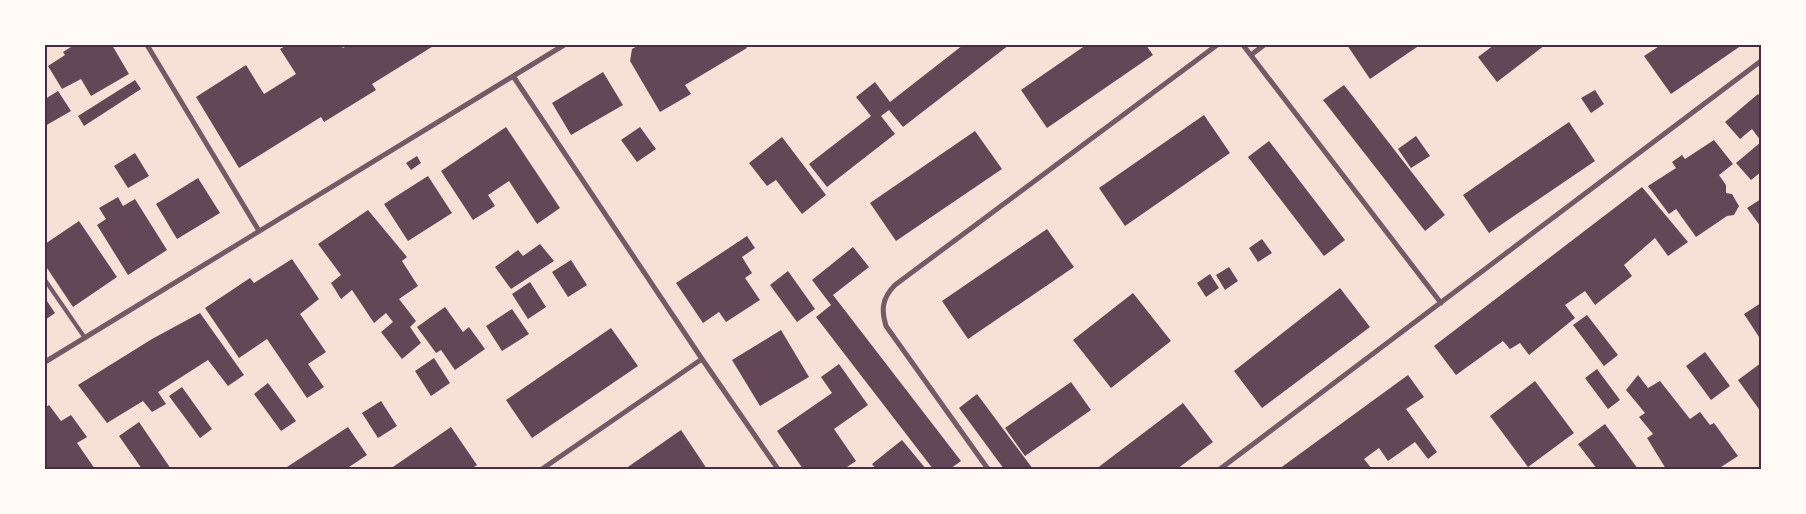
<svg xmlns="http://www.w3.org/2000/svg" width="1806" height="514" font-family="'Source Sans 3',sans-serif">
<rect width="100%" height="100%" fill="#f7e1d7"/>
<!-- building -->
<path fill="#644757" d="M74,45H112L129,74L91,96L81,79L62,89L48,66L65,55L63,52Z
M287,45H341L343,48L348,45H435L372,84L376,90L324,122L321,117L239,168L196,97L246,65L264,94L296,74L280,49Z
M639,45H745L747,48L685,85L691,94L660,112L630,61L632,49Z
M963,45H1009L903,127L889,110L881,116L895,134L827,187L809,164L871,116L856,97L875,82L890,102Z
M1086,45H1146L1153,55L1047,128L1021,90Z
M1347,45H1420L1370,79Z
M1494,45H1545L1497,82L1478,57Z
M1661,45H1742L1671,94L1644,56Z
M603,72L623,105L571,135L552,103Z
M135,80L141,89L84,126L78,116Z
M1344,85L1445,215L1425,231L1323,100Z
M1595,90L1604,104L1591,113L1581,98Z
M58,91L71,111L45,126V99Z
M1758,94L1761,98V141L1752,129L1740,139L1725,122Z
M1204,115L1230,153L1125,226L1099,188Z
M1569,122L1595,161L1489,233L1463,195Z
M506,127L560,208L537,224L509,181L488,195L495,206L473,220L441,171Z
M640,127L656,149L637,162L621,140Z
M975,131L1002,169L896,241L870,203Z
M1416,136L1430,156L1411,168L1398,149Z
M782,137L826,195L802,214L776,180L767,186L749,163Z
M1714,140L1733,164L1719,175L1726,185V193L1732,194L1739,206L1734,215L1727,216L1696,237L1676,209L1669,214L1648,186L1676,168L1672,162L1682,155L1685,159Z
M1269,141L1345,240L1324,256L1248,157Z
M1761,142V172L1751,180L1736,163Z
M135,153L149,176L128,188L114,166Z
M417,156L421,163L411,170L406,163Z
M428,176L452,213L408,241L384,204Z
M198,178L220,213L177,239L156,204Z
M1642,187L1688,242L1668,256L1655,238L1624,265L1632,276L1595,305L1585,291L1565,305L1575,318L1529,355L1520,343L1510,349L1503,341L1456,375L1434,346Z
M118,197L123,206L135,199L167,250L128,275L97,225L106,219L99,208Z
M1761,199V227L1747,208Z
M368,210L407,257L402,261L418,286L399,299L416,321L410,327L421,343L402,359L381,332L393,322L386,313L374,323L352,290L341,299L331,283L341,275L318,244Z
M79,221L117,277L73,307L45,265V244Z
M1047,229L1074,267L968,339L942,301Z
M747,236L755,248L742,257L752,273L745,278L760,300L726,322L719,312L703,323L676,283Z
M1262,239L1272,253L1258,262L1249,248Z
M540,244L554,261L511,289L495,267L518,250L523,256Z
M853,247L869,267L833,295L961,461L950,469H933L816,317L831,305L812,280Z
M292,259L319,299L300,314L326,352L308,364L324,387L307,398L267,339L239,358L205,308L250,278L254,283Z
M571,260L587,285L568,297L552,272Z
M1229,267L1238,281L1225,290L1216,275Z
M788,271L815,309L797,322L770,285Z
M1210,274L1219,288L1206,297L1197,283Z
M530,282L546,307L528,319L512,294Z
M1340,288L1370,327L1262,408L1234,371Z
M1133,293L1171,341L1111,388L1073,340Z
M45,298L55,313L45,320Z
M1761,303V340L1744,314Z
M445,307L463,332L469,327L485,349L455,370L441,350L436,353L417,327Z
M512,309L529,334L502,351L486,326Z
M200,313L244,375L228,386L208,360L158,392L166,404L152,412L143,401L107,423L78,385L152,339Z
M1587,315L1618,355L1604,366L1573,325Z
M611,328L638,366L532,438L506,400Z
M781,330L809,377L760,406L732,360Z
M1705,352L1730,386L1711,400L1686,366Z
M434,358L450,383L431,396L415,371Z
M1761,363V412L1738,380Z
M839,364L868,405L834,429L856,461L844,469H803L777,431L832,393L821,377Z
M1597,369L1620,400L1608,409L1585,378Z
M1408,375L1424,397L1406,409L1437,452L1428,459L1415,442L1388,461L1379,448L1364,459L1372,469H1279Z
M1638,375L1648,388L1660,381L1690,419L1700,412L1710,425L1714,423L1738,456L1718,469H1666L1647,438L1653,434L1639,417L1645,413L1626,390Z
M1535,381L1574,433L1528,467L1490,416Z
M1071,382L1091,410L1025,456L1005,428Z
M268,383L296,421L281,431L254,394Z
M182,387L212,429L200,438L169,396Z
M977,394L1033,469H1004L959,408Z
M381,401L397,426L378,438L362,413Z
M1183,403L1213,442L1177,469H1096Z
M49,405L61,421L71,415L87,437L77,443L95,469H45V408Z
M139,422L171,469H142L119,436Z
M1605,424L1638,469H1597L1578,444Z
M348,427L367,455L346,469H284Z
M451,427L477,465L471,469H390Z
M681,430L707,469H625Z
M902,440L926,469H876L872,464Z"/>
<g fill="none" stroke-linecap="round" stroke-linejoin="round">
<!-- service -->
<path stroke="#755966" stroke-width="4" d="M45,280L85,338"/>
<!-- minor -->
<path stroke="#755966" stroke-width="5" d="M147,45L259,231
M1243,45L1441,303
M1251,55L1264,45
M513,76L702,359L778,469
M45,362L564,45
M542,469L702,359
M988,469L886,326C881,310 882,298 895,285L1217,45
M1220,469L1761,61"/>
</g>
<!-- border -->
<rect width="1806" height="514" fill="none" stroke="#fffaf5" stroke-width="92"/>
<rect x="46" y="46" width="1714" height="422" fill="none" stroke="#4a2c40" stroke-width="2"/>
</svg>
